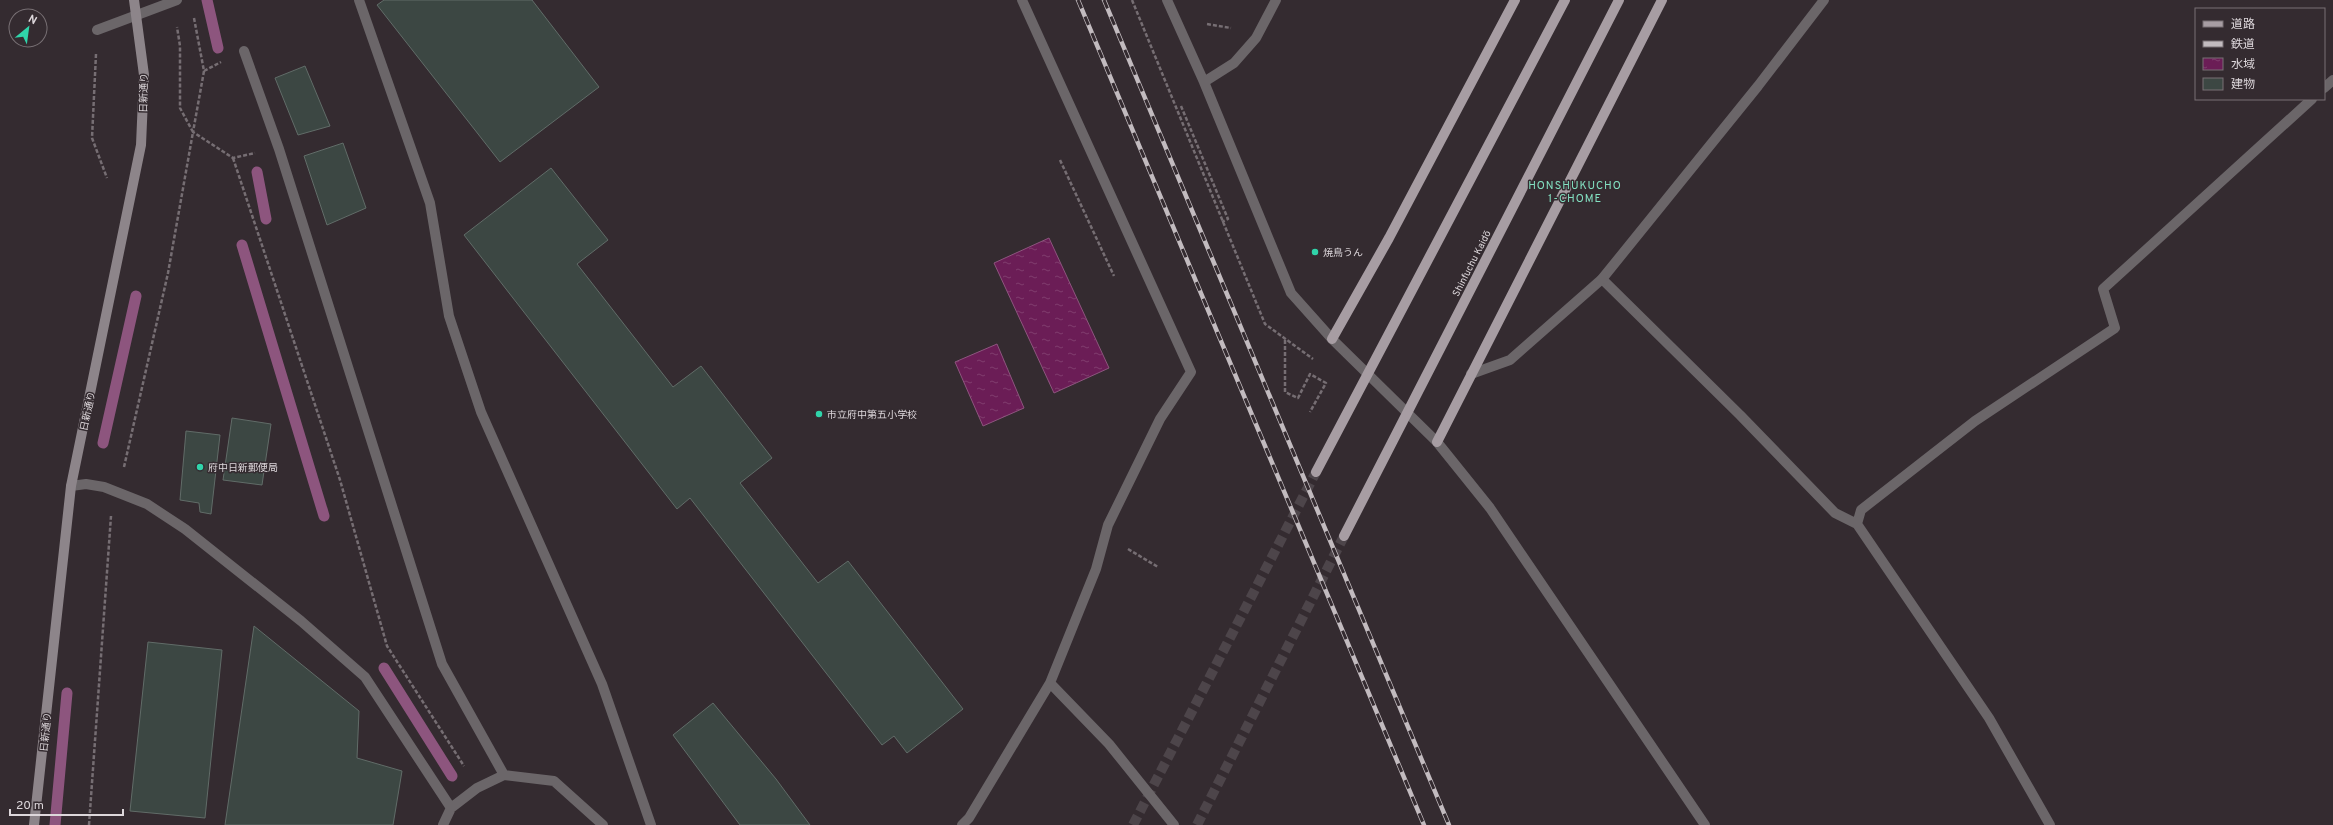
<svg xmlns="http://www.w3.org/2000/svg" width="2333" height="825" font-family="Overpass,'Noto Sans JP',sans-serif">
<defs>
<pattern id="water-ripples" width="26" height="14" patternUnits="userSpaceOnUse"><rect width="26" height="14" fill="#6b1d56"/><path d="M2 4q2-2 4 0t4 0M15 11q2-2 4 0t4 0" fill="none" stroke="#803d6e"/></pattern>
</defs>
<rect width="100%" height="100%" fill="#342b30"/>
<!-- water -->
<path fill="url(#water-ripples)" stroke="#8d557e" d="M1049,238L1109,368L1054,393L994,263Z
M997,344L1024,408L983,426L955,362Z"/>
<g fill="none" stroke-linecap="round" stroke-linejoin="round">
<!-- stream -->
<path stroke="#8d557e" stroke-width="11" d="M207,0L218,48
M257,172L266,219
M242,245L324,516L322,509
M103,443L136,296
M384,668L452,776
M55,825L67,693"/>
</g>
<!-- building -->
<path fill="#3c4743" stroke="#616c68" d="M384,0H532L599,87L500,162L377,5Z
M305,66L330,126L298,135L275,78Z
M343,143L366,208L327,225L304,156Z
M551,168L608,240L577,264L673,387L701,366L772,458L740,483L818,583L848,561L963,709L907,753L894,736L882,745L690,498L677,509L464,235Z
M232,418L271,424L262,485L223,480Z
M186,431L220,435L211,514L200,512L199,503L180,500Z
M254,626L359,711L357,758L402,771L393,825H225Z
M148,642L222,650L205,818L130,811Z
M713,703L776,779L810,825H740L673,735Z"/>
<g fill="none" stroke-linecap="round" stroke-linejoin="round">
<!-- primary-tunnel -->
<path stroke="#4d454a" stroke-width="10" stroke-dasharray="10 5" stroke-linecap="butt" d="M1133,825L1316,472
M1197,825L1344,536"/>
<!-- path -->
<path stroke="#766e73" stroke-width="2.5" stroke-dasharray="4 2" stroke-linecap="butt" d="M1132,0L1265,324L1313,359
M194,18L204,71L193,132L233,158L255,153
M1207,24L1231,28
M96,54L92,138L107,178
M204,71L221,62
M1181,106L1228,219L1222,222
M233,158L340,480L387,646L464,766
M1060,160L1114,276
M1285,340V392L1298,398L1310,374L1326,383L1310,412
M124,467L168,273L193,132L180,108V46L177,27
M1128,549L1158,567
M89,825L111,516"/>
<!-- lane -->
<path stroke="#6b6669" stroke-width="10" d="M359,0L430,203L449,316L481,412L602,684L651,825
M2324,88L2333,80
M1602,279L1740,415L1835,513L1857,524L1989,718L2050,825
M1857,524L1861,510L1975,421L2115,328L2103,289L2312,99"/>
<!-- street -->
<path stroke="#6b6669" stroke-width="10" d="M1167,0L1204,82L1291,293L1332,339L1437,442L1490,508L1705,825
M97,30L177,0
M244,51L279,149L442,664L504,775
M1204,82L1234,63L1256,38L1276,0
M1471,374L1510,360L1602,279L1758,86L1824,0
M71,486L86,484L104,487L147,504L185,529L301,621L365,677L451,808
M1050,683L1109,744L1174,825
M443,825L451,808L477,788L504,775L554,781L603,825
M962,825L969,818L1050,683L1096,569L1108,525L1160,419L1191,372L1022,0"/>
<!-- secondary -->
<path stroke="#8d858a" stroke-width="10" d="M34,825L71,486L141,145L144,75L134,0"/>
<!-- primary -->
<path stroke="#a79da3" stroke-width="10" d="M1332,339L1389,238L1515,0
M1437,442L1662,0
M1316,472L1565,0
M1344,536L1619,0"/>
<defs>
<path id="rail" d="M1078,0L1424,825
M1104,0L1449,825"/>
</defs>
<!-- rail casing -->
<use href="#rail" stroke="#c2bbbf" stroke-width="4.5"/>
<!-- rail -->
<use href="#rail" stroke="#342b30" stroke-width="3" stroke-dasharray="9" stroke-linecap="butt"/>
</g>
<!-- markers -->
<g fill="#30d4aa" stroke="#342b30" stroke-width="1.5">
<circle cx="1315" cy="252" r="4"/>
<circle cx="819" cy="414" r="4"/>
<circle cx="200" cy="467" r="4"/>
</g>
<g text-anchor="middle" stroke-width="3" stroke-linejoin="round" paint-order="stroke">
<!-- street labels -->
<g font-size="10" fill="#ddd7db" stroke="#342b30">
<text transform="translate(143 93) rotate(-89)" y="4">日新通り</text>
<text transform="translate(1471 263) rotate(-63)" y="4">Shinfuchu Kaidō</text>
<text transform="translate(87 411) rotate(-78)" y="4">日新通り</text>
<text transform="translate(45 732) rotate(-84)" y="4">日新通り</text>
</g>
<!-- poi labels -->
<g font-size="10" fill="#ddd7db" stroke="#342b30" text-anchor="start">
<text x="1323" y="256">焼鳥うん</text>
<text x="827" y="418">市立府中第五小学校</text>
<text x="208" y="471">府中日新郵便局</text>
</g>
<!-- neighbourhood labels -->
<g font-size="11" letter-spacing="1" fill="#83e0c1" stroke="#342b30">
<text x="1575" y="189">HONSHUKUCHO<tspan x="1575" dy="13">1-CHOME</tspan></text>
</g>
</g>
<!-- legend -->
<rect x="2195" y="8" width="130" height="92" fill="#342b30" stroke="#787074"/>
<rect x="2203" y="21" width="20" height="6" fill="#a79da3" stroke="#787074"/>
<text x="2231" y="28" font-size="12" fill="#ddd7db">道路</text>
<rect x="2203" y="41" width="20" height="6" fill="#c2bbbf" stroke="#787074"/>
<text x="2231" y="48" font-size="12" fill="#ddd7db">鉄道</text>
<rect x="2203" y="58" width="20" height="12" fill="url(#water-ripples)" stroke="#787074"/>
<text x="2231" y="68" font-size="12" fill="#ddd7db">水域</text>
<rect x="2203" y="78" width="20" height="12" fill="#3c4743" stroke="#787074"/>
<text x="2231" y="88" font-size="12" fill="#ddd7db">建物</text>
<!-- north arrow -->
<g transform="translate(28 28) rotate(29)"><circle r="19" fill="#342b30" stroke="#787074"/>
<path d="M0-3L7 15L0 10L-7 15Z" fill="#30d4aa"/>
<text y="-6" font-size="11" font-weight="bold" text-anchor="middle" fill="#ddd7db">N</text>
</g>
<!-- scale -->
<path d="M10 809v6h113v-6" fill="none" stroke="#ddd7db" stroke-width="2"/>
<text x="16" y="809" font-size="12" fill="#ddd7db" stroke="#342b30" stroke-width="3" paint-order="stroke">20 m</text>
</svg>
